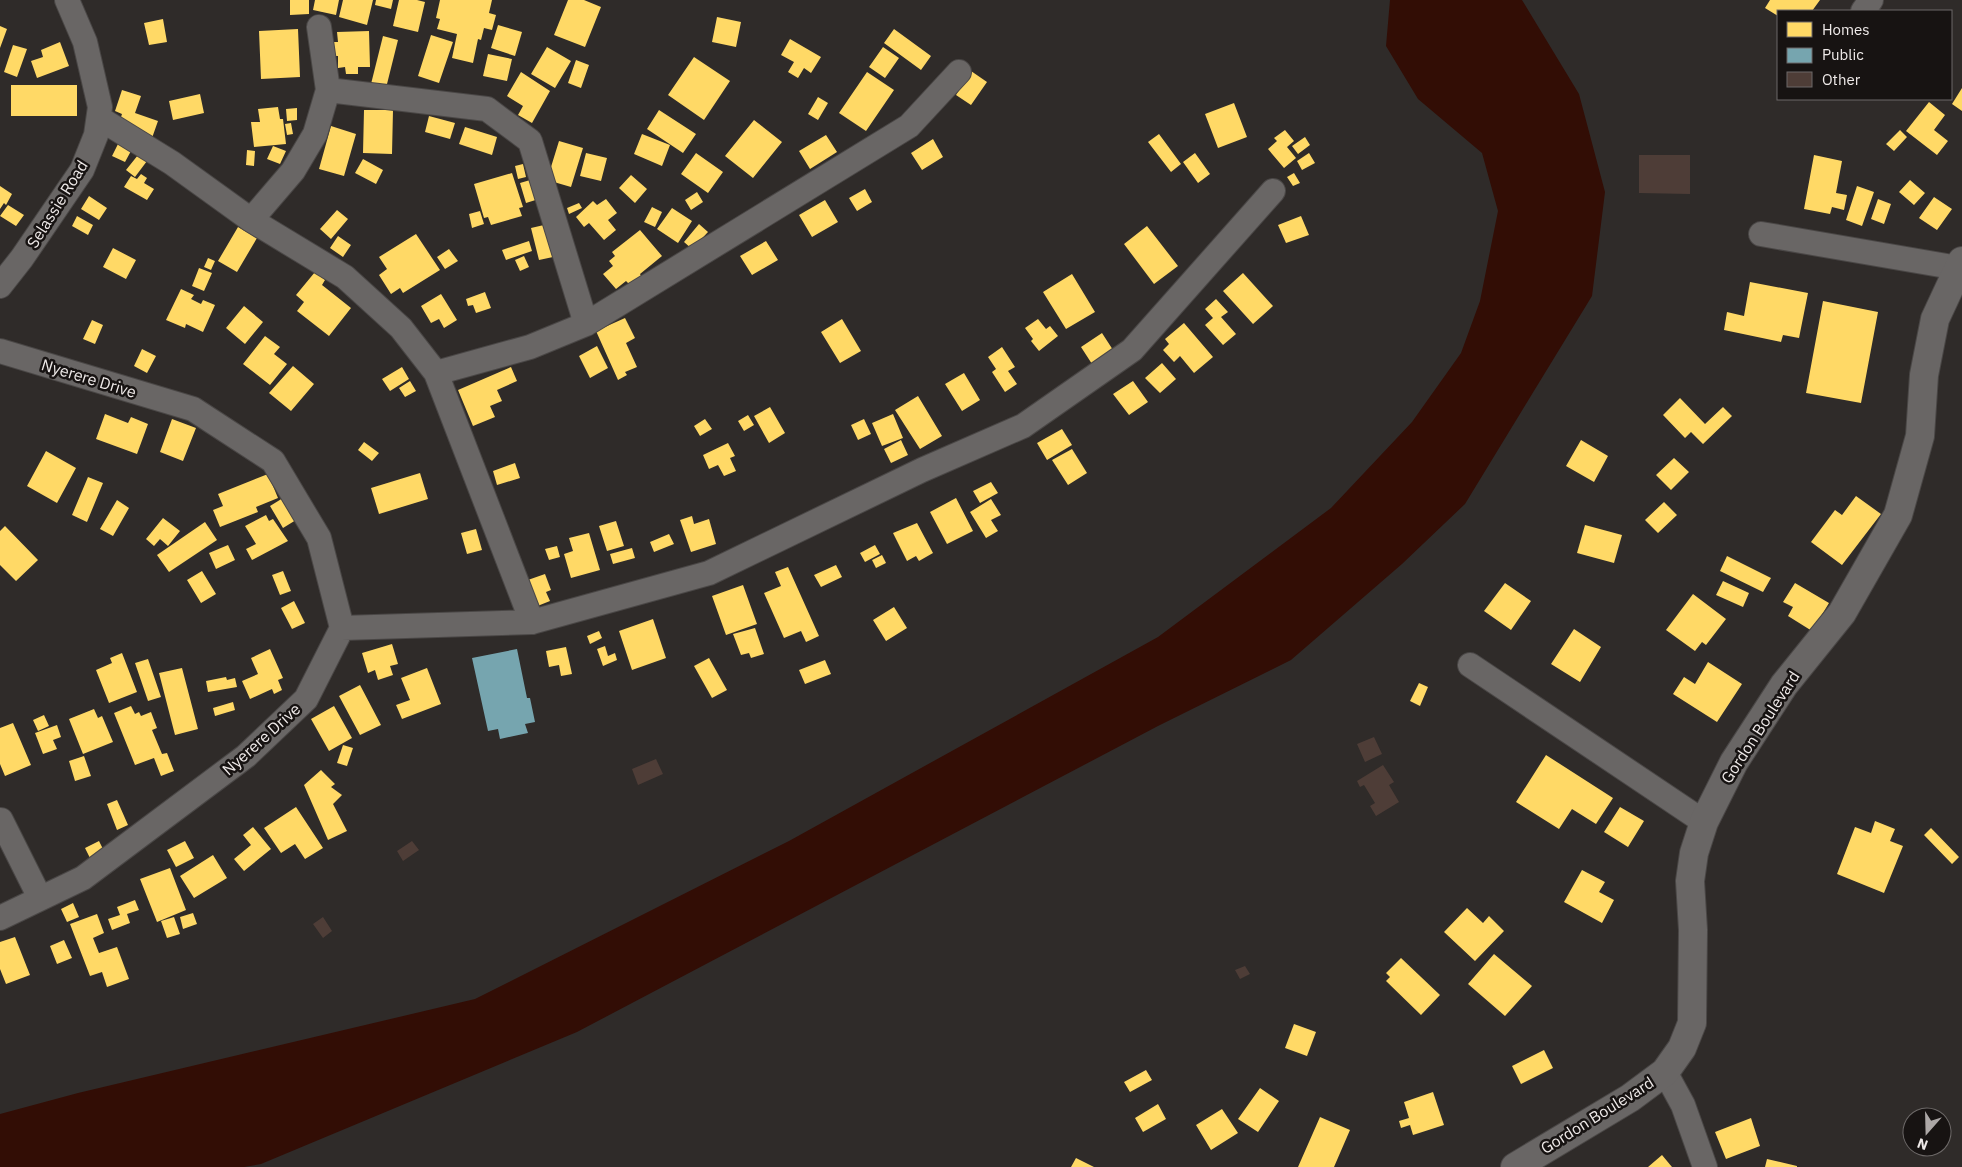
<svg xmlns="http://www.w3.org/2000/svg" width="1962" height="1167" font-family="'IBM Plex Sans',sans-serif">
<rect width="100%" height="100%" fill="#2f2b29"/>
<!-- water -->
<path fill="#320d05" d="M1390,0H1522L1579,94L1605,192L1592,296L1465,504L1402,564L1291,660L1158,726L577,1032L261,1164L244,1167H0V1114L78,1093L475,999L789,841L1158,637L1331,508L1412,422L1461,353L1480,301L1498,211L1482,153L1418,99L1386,46Z"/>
<!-- homes -->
<path fill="#ffd966" d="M290,0H309V14L290,15Z
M315,0H339L336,15L313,10Z
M343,0H373L367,25L339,17Z
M376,0H393L391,9L375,5Z
M399,0H417L425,2L418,32L393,26Z
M440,0H492L489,13L496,15L492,30L484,28L481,40L478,39L473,63L452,58L457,34L437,29L440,19L436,18Z
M568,0H584L601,7L585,47L554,35Z
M1770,0H1820L1812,11H1778V16L1765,8Z
M717,17L741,22L736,47L712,42Z
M163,19L167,42L149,45L144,23Z
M498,25L522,32L515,56L491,48Z
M0,26L7,29L0,48Z
M298,29L300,77L261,79L259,31Z
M894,29L931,56L921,70L884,43Z
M369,31L370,67H358V74H346L345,67L338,68V56H332L331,42H338L337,32Z
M431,35L453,42L439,83L418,76Z
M383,36L398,40L386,88L371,84Z
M790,39L821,57L811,73L804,68L798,78L788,72L794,62L781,55Z
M60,42L69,66L37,78L31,61L43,57L41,50Z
M13,45L27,49L17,77L4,72Z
M547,47L571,61L555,88L531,74Z
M883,47L899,58L885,78L869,67Z
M488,54L512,59L507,81L483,76Z
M694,57L730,81L704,120L668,95Z
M576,60L589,65L581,88L568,83Z
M971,71L987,82L971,105L956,95Z
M521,72L550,91L532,123L518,115L523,106L507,96Z
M867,72L894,90L866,131L839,113Z
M11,85H77V116H11Z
M1962,88V111L1952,104Z
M122,90L141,96L135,113L158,121L152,138L118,126L122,114L115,111Z
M200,94L204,113L173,120L169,101Z
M818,97L828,103L818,120L808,114Z
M1929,102L1945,115L1934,130L1948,141L1937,155L1906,131Z
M1234,103L1247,137L1218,148L1205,114Z
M278,107L280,119H283L286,144L254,147L251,122H260L258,109Z
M297,108V120L287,121L286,109Z
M364,110H393L392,154L363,153Z
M659,110L696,134L683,153L647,129Z
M429,116L455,123L450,139L425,132Z
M754,120L782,142L753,178L725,156Z
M291,123L293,134L287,135L285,124Z
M331,126L356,134L344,176L319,169Z
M465,127L497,137L492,155L459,144Z
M1285,130L1294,141L1287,147L1296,158L1284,168L1268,149L1277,141L1274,138Z
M1900,130L1907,137L1894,151L1886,144Z
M642,134L670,145L662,166L634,154Z
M1159,134L1181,164L1171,172L1148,142Z
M826,135L837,152L810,169L799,151Z
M1305,137L1310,145L1298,154L1292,146Z
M933,139L943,157L922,170L911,153Z
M559,141L583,148L571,187L547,180Z
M118,144L131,151L125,162L112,156Z
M273,146L286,151L280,164L267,159Z
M247,150L255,151L254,166L246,165Z
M586,153L607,158L601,181L580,176Z
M696,153L723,172L708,193L681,174Z
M1195,153L1210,174L1198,183L1183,162Z
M1309,153L1315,163L1302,170L1297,161Z
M138,155L147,161L135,177L126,170Z
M1814,155L1842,161L1836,193L1847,195L1844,210L1832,207L1830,214L1804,209Z
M363,159L383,170L376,184L355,173Z
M523,164L526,177L518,179L515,166Z
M512,173L523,207L519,208L522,216L491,225L488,217L484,218L474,184Z
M1294,173L1300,183L1293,186L1287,177Z
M141,174L147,178L144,183L154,189L147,200L124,187L131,176L137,179Z
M631,175L647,189L635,203L619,188Z
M537,178L542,198L526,203L520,183Z
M1910,180L1925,193L1914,205L1899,192Z
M0,186L12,194L6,205L4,203L0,209Z
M1857,186L1874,192L1862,226L1846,220Z
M865,189L872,202L857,211L849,198Z
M697,192L703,202L691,210L685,200Z
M89,196L107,208L99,220L81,209Z
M1934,197L1952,209L1937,230L1919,218Z
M606,199L617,213L608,220L616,230L604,240L589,223L584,227L576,217L593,201L597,205Z
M1878,199L1891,204L1884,224L1871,219Z
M825,200L838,222L812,237L799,215Z
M579,203L582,208L569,214L567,208Z
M8,205L24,215L16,226L0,216Z
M652,207L662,212L655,227L644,222Z
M672,208L692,221L678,243L657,229Z
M337,210L348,219L331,239L320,229Z
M480,211L484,224L472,228L469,214Z
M77,216L93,225L88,235L72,226Z
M1301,216L1309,235L1286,243L1278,225Z
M699,224L708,232L692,249L684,242Z
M544,225L553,257L539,260L531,228Z
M1147,226L1178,266L1154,284L1124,244Z
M238,227L257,238L237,272L218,261Z
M640,230L662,256L640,274L641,276L630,285L626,281L616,289L603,274L613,266L609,261L615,256L612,252Z
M416,234L440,270L403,293L400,288L391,294L379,275L387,269L379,257Z
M338,236L351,245L343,257L330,248Z
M529,241L532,251L506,260L502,250Z
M766,241L778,260L752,275L740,256Z
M113,248L136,260L126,279L103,267Z
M449,249L458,261L445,269L437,257Z
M524,256L529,267L520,271L515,260Z
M208,258L215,261L211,270L204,267Z
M199,268L212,273L204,291L192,286Z
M315,272L325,280L322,285L351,308L329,336L297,311L304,302L296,295Z
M1243,273L1273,306L1253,324L1223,291Z
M1072,274L1095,312L1066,329L1043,292Z
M1750,282L1808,293L1799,338L1783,335L1781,342L1724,330L1727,312L1744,316Z
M181,289L194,295L191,299L201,304L203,300L215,305L203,332L186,324L185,328L166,320Z
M485,292L491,308L476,313L473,305L468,306L466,299Z
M441,294L457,320L444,328L439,319L431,323L421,306Z
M1216,299L1228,312L1221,317L1236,334L1223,345L1205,325L1213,318L1205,309Z
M1823,301L1878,312L1861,403L1806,393Z
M244,306L263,322L245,344L226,328Z
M625,318L635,338L626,343L637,367L625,372L627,375L618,380L596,331Z
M842,319L861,351L840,363L821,332Z
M1038,319L1046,329L1050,326L1058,336L1039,351L1031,341L1033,339L1025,328Z
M92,320L103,325L95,344L83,339Z
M1184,323L1213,357L1194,373L1180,356L1174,362L1163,350L1169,344L1165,339Z
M1102,333L1113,350L1092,364L1081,347Z
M265,336L280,347L274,354L287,364L270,385L243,364Z
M597,346L608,368L590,378L579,356Z
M1002,347L1015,367L1008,371L1017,384L1005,392L992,372L996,369L988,357Z
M142,349L156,356L147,373L134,366Z
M1162,363L1176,379L1160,393L1145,378Z
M293,366L314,384L291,411L269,393Z
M402,367L409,379L390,391L382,379Z
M511,367L517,381L497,390L502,401L490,406L495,417L473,426L458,390Z
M964,373L980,400L962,411L945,384Z
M410,381L416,391L405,397L399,388Z
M1133,381L1148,402L1129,415L1113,394Z
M918,396L942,436L920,449L895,410Z
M1680,398L1705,424L1723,407L1732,416L1703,444L1691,432L1685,438L1663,415Z
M770,407L785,433L769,443L754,416Z
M105,414L128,423L131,417L148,424L137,454L96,439Z
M893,414L903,438L882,446L872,423Z
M748,415L754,425L744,431L738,421Z
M172,419L196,428L183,461L160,452Z
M705,419L712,429L700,436L694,426Z
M864,419L871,434L858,440L851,425Z
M1062,429L1072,445L1047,460L1037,443Z
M901,440L908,455L891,463L884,449Z
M1581,440L1608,456L1594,482L1566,466Z
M364,442L379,453L372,461L358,450Z
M728,443L735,456L730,458L736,471L724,476L718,465L709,469L703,455Z
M1072,449L1087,473L1068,485L1052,460Z
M46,451L76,468L57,503L27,486Z
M1674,458L1689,472L1671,490L1656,475Z
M515,463L520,478L497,485L493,471Z
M420,473L428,499L379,514L371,488Z
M268,474L278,498L256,507L258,512L220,527L213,510L223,506L218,494Z
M88,477L103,483L87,522L72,515Z
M991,482L998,493L980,503L973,491Z
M1856,496L1881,514L1842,565L1811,542L1835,510L1842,515Z
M283,498L296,520L283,528L270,506Z
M956,498L973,531L947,544L930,512Z
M991,499L1001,515L991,520L998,531L986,538L970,512Z
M117,500L129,508L113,536L100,529Z
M1664,502L1677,515L1658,533L1645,520Z
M266,515L269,521L273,519L288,541L252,560L246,549L256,544L245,526Z
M692,516L694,524L709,519L716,544L691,552L680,520Z
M163,518L180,531L168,546L160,539L154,546L146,539Z
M616,521L624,546L607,551L599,526Z
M205,522L217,540L169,572L157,555Z
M917,523L933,553L919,561L916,556L907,561L893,533Z
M1585,525L1622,535L1614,563L1577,553Z
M5,526L38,560L16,581L0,565V531Z
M476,529L482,550L467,554L461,533Z
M589,533L600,570L571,578L564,554L573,551L569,538Z
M669,534L674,544L654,552L650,542Z
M228,545L235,560L216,569L209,553Z
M875,545L880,554L865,562L860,553Z
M557,546L560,557L549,560L545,549Z
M632,548L635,558L613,564L610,554Z
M882,555L886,563L876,568L872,560Z
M1727,556L1771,578L1763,592L1720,571Z
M836,565L842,577L821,587L814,575Z
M788,567L819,636L806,642L801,631L784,638L764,593L781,586L775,572Z
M202,571L216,594L201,603L187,580Z
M283,571L291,591L280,595L272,575Z
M545,574L551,590L546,592L550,601L535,607L525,581Z
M1723,581L1749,593L1743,607L1716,595Z
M1505,583L1531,601L1511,630L1484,611Z
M1795,583L1829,603L1812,631L1788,616L1793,607L1783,602Z
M743,585L757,624L726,635L712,596Z
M1693,594L1726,619L1706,645L1702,642L1695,651L1666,630Z
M294,601L305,623L292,629L281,608Z
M894,607L907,628L886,641L873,620Z
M653,619L666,658L632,670L619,631Z
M755,628L764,654L751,658L749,653L741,655L733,634Z
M1574,629L1601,647L1580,682L1551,664Z
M599,631L602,638L590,644L587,636Z
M392,644L398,664L390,666L393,675L378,680L375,670L368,673L362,653Z
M605,646L608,656L615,653L617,660L603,666L597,649Z
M566,647L572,674L561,676L559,665L549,667L546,651Z
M270,649L283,678L278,680L282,690L274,694L272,689L250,699L242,681L258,674L251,658Z
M122,653L137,692L109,703L96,670L112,663L110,658Z
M709,658L727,690L712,698L694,666Z
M148,659L161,697L148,701L135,663Z
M825,660L831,674L805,684L799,670Z
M1708,662L1742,684L1717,722L1673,694L1684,677L1695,684Z
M182,668L198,729L175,735L159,673Z
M427,668L441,704L402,719L396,705L410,700L401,678Z
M226,677L227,680L235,678L237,687L208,692L206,681Z
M1419,683L1428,687L1420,706L1410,701Z
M360,685L381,725L360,735L339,696Z
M233,702L235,710L215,716L213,708Z
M131,706L135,714L139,712L141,716L151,712L157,728L152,730L162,754L167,753L174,771L161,776L154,758L135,765L114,713Z
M334,706L352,738L329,751L311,719Z
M94,709L98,718L102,716L113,742L83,754L69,719Z
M44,715L49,726L38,731L33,720Z
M13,723L31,765L5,776L0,764V728Z
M57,725L61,737L53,740L57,749L43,754L35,733Z
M343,745L353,748L347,766L337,763Z
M1546,755L1613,798L1596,824L1572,809L1559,829L1516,802Z
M84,756L91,776L75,781L69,761Z
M321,770L335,784L331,787L342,795L333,804L347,831L328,840L304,785Z
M117,800L128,825L117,830L107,804Z
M296,807L323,848L305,859L295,844L281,853L264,828Z
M1620,807L1644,821L1628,847L1604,832Z
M1875,821L1895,829L1890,841L1903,846L1884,893L1837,874L1855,827L1871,833Z
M253,827L271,849L244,871L234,859L251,845L243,835Z
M1931,828L1959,857L1952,864L1924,835Z
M99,841L104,851L90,858L85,848Z
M185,841L194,858L176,867L167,850Z
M213,855L227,878L194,898L180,876Z
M170,868L186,910L157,922L140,879Z
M1582,870L1605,882L1599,892L1614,900L1602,923L1564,902Z
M135,900L139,910L127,914L130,923L112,930L108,919L120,915L117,907Z
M73,903L79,917L67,922L61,909Z
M1467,908L1483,923L1489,916L1504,931L1475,961L1444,932Z
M193,913L197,924L183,929L180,917Z
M97,914L104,933L93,938L99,953L117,947L129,979L107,987L102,972L90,976L70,924Z
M174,917L180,934L167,938L161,921Z
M15,937L30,975L6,984L0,969V942Z
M64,940L72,958L57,964L50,946Z
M1494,954L1532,986L1505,1016L1468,984Z
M1401,958L1440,995L1421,1015L1386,981L1390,977L1386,973Z
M1294,1024L1316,1032L1307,1056L1285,1048Z
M1544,1050L1553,1068L1521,1084L1512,1066Z
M1146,1070L1152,1080L1130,1092L1124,1082Z
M1260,1088L1279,1101L1258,1132L1238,1119Z
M1433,1092L1444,1125L1413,1135L1410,1125L1401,1128L1399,1121L1409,1118L1404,1102Z
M1158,1104L1166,1119L1143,1132L1135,1118Z
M1222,1109L1238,1133L1211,1150L1196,1125Z
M1320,1117L1350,1130L1334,1167H1298Z
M1751,1118L1760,1146L1726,1159L1715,1132Z
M1662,1155L1672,1167H1648Z
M1076,1158L1094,1167H1071Z
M1767,1159L1797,1166V1167H1765Z"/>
<!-- public -->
<path fill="#76a5af" d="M517,649L527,698H530L535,722L525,724L528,733L500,739L498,729L488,731L472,658Z"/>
<!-- building -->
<path fill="#4e3d37" d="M1639,155H1690V194L1639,193Z
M1374,737L1382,754L1365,762L1357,744Z
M656,759L663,774L638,785L632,769Z
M1383,765L1394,782L1389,785L1399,802L1376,816L1370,806L1375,803L1364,785L1360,787L1357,781Z
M412,841L419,850L403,861L397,851Z
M323,917L332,931L323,938L313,924Z
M1245,966L1250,974L1240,979L1235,970Z"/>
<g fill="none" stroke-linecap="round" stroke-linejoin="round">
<defs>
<path id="street" d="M1863,11L1871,0
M328,90L487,109L530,141L586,324
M99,118L172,163L251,220L345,277L401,328L436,373L532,622
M251,220L293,171L315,134L328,90L319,27
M1761,234L1958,268
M0,286L22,258L82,170L96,135L100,107L85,42L67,0
M0,351L193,409L273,461L319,538L342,628L306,699L246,756L83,878L0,918
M436,373L530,347L586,324L909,126L959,72
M342,628L532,622L709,573L922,470L1023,426L1132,350L1273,191
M1470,665L1704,822
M1,820L40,898
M1665,1072L1683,1105L1705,1167"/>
<path id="secondary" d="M1515,1167L1630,1098L1665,1072L1682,1048L1692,1023L1693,930L1690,881L1694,853L1704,822L1734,762L1784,685L1842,613L1898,515L1920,436L1924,375L1935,319L1962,261"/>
</defs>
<!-- street casing -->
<use href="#street" stroke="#4a4746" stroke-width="26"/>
<!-- secondary casing -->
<use href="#secondary" stroke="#4a4746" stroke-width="30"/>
<!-- street -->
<use href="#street" stroke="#696665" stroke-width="24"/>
<!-- secondary -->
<use href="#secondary" stroke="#696665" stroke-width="28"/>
</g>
<g text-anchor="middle" stroke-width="5" stroke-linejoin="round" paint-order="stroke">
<!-- street labels -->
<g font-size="16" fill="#efeae9" stroke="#171312">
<text transform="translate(57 204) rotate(-58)" y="6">Selassie Road</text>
<text transform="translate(89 378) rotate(17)" y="6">Nyerere Drive</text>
<text transform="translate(1760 727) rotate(-57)" y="6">Gordon Boulevard</text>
<text transform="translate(261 739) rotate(-42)" y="6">Nyerere Drive</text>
<text transform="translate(1597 1115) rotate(-32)" y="6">Gordon Boulevard</text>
</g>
</g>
<!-- legend -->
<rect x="1777" y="10" width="175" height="90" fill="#171312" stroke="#6d6968"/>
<rect x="1787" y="22" width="25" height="15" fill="#ffd966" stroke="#6d6968"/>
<text x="1822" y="35" font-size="15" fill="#efeae9">Homes</text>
<rect x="1787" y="48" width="25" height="15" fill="#76a5af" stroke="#6d6968"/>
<text x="1822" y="60" font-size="15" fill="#efeae9">Public</text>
<rect x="1787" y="72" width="25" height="15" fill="#4e3d37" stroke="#6d6968"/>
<text x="1822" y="85" font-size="15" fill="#efeae9">Other</text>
<!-- north arrow -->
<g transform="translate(1927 1132) rotate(200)"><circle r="24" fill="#171312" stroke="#6d6968"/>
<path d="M0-4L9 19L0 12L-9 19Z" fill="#aca7a6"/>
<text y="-8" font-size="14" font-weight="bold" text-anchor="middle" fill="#efeae9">N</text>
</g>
</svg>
